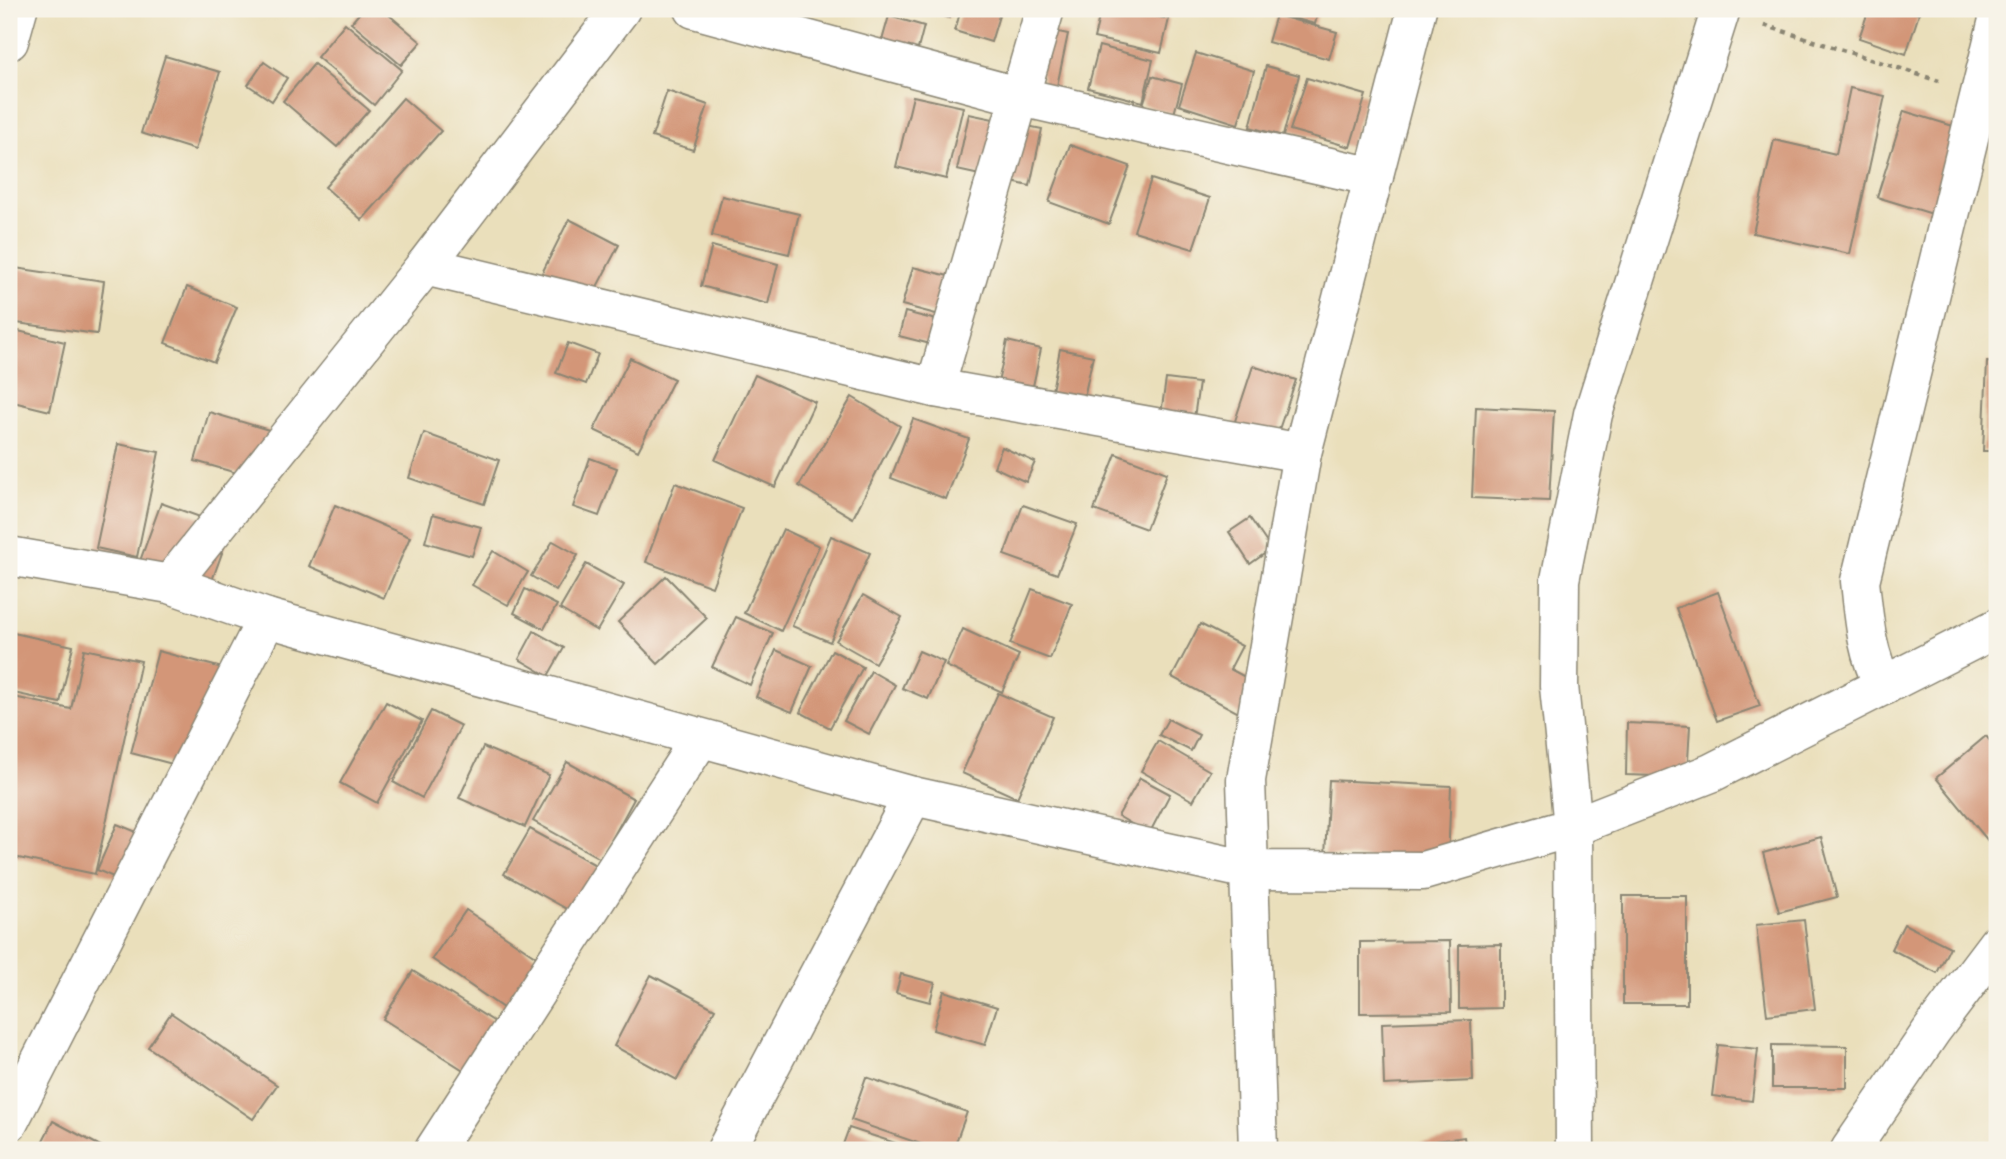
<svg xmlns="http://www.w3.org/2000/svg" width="2006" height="1159" font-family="'IM FELL English',serif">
<rect width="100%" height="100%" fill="#f7f3e8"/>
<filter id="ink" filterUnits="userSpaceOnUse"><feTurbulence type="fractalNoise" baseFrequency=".0143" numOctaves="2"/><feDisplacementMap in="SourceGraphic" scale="14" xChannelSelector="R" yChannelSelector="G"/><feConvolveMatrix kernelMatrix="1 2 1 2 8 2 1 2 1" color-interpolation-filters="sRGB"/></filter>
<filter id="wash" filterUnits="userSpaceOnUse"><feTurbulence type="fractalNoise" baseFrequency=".00686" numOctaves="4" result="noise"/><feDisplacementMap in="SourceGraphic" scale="28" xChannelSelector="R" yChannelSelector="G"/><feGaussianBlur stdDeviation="1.57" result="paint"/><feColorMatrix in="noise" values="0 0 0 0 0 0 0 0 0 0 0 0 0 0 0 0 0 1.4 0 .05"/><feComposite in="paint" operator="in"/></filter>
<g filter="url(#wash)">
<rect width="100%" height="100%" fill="#eadfbb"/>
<g id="blocks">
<g fill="#d39678">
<path d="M363,9h19l39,33 -20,23 -50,-42z"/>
<path d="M925,9h28l-4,9z"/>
<path d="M961,9h40l-10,33 -36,-11z"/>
<path d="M1101,9h22l46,10 -8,34 -67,-15z"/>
<path d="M1272,9h47l-4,15 -44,-12z"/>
<path d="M1869,9h35l15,5 -13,40 -47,-16z"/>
<path d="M1276,15l61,17 -8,27 -61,-17z"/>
<path d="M889,16l35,10 -11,42 -36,-10z"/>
<path d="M345,23l57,47 -28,35 -57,-48z"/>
<path d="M1026,25l42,9 -16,76z"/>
<path d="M1099,46l54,14 -10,42 -55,-14z"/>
<path d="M1196,53l58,18 -16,53 -59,-19z"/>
<path d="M165,56l55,16 -25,78 -54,-17z"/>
<path d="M264,62l23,16 -15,23 -24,-16z"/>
<path d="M314,64l55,46 -32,37 -54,-46z"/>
<path d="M1266,66l33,9 -16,61 -33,-9z"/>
<path d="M1152,76l30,8 -8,30 -31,-9z"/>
<path d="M1307,78l59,17 -16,52 -60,-17z"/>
<path d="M1850,88l35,8 -35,158 -97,-21 21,-93 62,14z"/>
<path d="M667,91l41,14 -15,45 -41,-13z"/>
<path d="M913,96l50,11 -17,72 -50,-12z"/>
<path d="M403,98l38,33 -79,89 -37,-33z"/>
<path d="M1904,111l62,19 -27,86 -62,-19z"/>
<path d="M969,114l73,15 -12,57 -73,-16z"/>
<path d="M1070,145l60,21 -21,58 -60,-22z"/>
<path d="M1151,179l59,19 -17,51 -59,-18z"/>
<path d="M722,196l77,18 -10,40 -77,-18z"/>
<path d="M569,219l50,26 -31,59 -49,-25z"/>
<path d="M712,246l66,18 -10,40 -67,-18z"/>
<path d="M913,267l59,15 -10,39 -60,-16z"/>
<path d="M15,268l89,13 -7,53 -88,-12z"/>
<path d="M187,287l50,20 -23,55 -49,-19z"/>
<path d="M905,312l55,14 -6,24 -55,-14z"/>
<path d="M18,331l47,11 -15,69 -41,-10v-31z"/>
<path d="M1007,341l34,8 -11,51 -34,-8z"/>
<path d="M568,343l30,11 -12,30 -30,-11z"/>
<path d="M1060,349l33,7 -11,51 -32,-6z"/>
<path d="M630,358l44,21 -36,72 -44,-21z"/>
<path d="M1987,362l10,1v88h-14z"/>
<path d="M1253,366l43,14 -20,58 -42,-14z"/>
<path d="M755,375l60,27 -40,85 -60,-27z"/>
<path d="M1166,379l33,4 -6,42 -33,-4z"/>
<path d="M852,397l48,29 -47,92 -54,-32z"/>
<path d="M1476,407l78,4 -5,90 -77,-3z"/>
<path d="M209,412l60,18 -15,48 -59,-17z"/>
<path d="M913,419l56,20 -23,60 -55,-21z"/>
<path d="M424,433l75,27 -15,44 -75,-26z"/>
<path d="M118,444l41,8 -22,105 -41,-9z"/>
<path d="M1002,447l33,15 -9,20 -32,-15z"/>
<path d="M1116,454l51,19 -21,56 -52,-19z"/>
<path d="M590,458l27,10 -18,48 -26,-9z"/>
<path d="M675,483l67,25 -30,79 -66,-25z"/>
<path d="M161,503l70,25 -21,58 -70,-25z"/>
<path d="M335,505l75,32 -26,61 -75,-32z"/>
<path d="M1023,505l54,19 -20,50 -53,-19z"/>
<path d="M433,514l48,13 -9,29 -47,-14z"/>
<path d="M1250,518l21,31 -21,15 -21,-32z"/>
<path d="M783,529l36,17 -38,85 -37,-18z"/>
<path d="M831,536l39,17 -40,89 -38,-16z"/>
<path d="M553,541l25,14 -22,36 -25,-15z"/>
<path d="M493,551l35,21 -20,33 -36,-20z"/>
<path d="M586,564l38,21 -27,46 -37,-22z"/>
<path d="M666,576l41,42 -49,46 -40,-42z"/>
<path d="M525,589l32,16 -13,24 -30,-16z"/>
<path d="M1032,589l40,15 -22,55 -40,-15z"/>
<path d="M1718,592l42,114 -43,15 -41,-113z"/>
<path d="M863,595l39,22 -27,46 -39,-22z"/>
<path d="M736,617l37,16 -23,52 -38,-18z"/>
<path d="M1200,624l42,22 -12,23 32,17 -16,31 -74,-40z"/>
<path d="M963,629l56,26 -17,37 -56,-26z"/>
<path d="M534,631l30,17 -16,28 -29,-17z"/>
<path d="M9,632l64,14 -13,57 -51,-11z"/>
<path d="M84,649l57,12 -46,213 -86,-18v-160l62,13z"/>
<path d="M776,650l36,16 -20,46 -36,-15z"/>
<path d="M832,650l31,17 -33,61 -30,-16z"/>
<path d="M158,651l64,17 -27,102 -64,-17z"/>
<path d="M919,651l25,11 -16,37 -26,-11z"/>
<path d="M871,671l24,14 -26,49 -25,-13z"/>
<path d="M998,693l55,24 -36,81 -55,-25z"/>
<path d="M386,702l36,19 -45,82 -37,-20z"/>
<path d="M431,711l30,15 -39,72 -29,-16z"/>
<path d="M1168,719l31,16 -8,16 -32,-16z"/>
<path d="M1627,723l63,3 -3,51 -61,-2z"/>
<path d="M1986,736l11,13v86l-8,7 -53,-64z"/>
<path d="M1158,741l52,30 -17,30 -52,-30z"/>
<path d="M483,747l66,28 -24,52 -66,-29z"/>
<path d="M567,762l67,37 -33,60 -68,-38z"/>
<path d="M1140,778l30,16 -21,40 -31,-18z"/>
<path d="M1329,780l122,6 -3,76 -123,-6z"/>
<path d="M117,824l44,18 -20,47 -44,-19z"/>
<path d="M530,829l71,39 -25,46 -72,-40z"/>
<path d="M1821,837l16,60 -58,15 -16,-59z"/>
<rect x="1623" y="896" width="64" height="108"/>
<path d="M466,910l75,50 -35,50 -74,-51z"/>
<path d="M1804,920l11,89 -48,6 -11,-90z"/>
<path d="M1904,924l46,23 -13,26 -46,-24z"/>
<path d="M1450,941l1,71 -91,1v-71z"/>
<path d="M1501,944v64l-42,1v-64z"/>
<path d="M413,971l90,56 -30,49 -90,-57z"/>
<path d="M901,974l34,9 -5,19 -34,-9z"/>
<path d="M651,975l64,34 -38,71 -63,-34z"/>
<path d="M944,991l53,16 -12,38 -52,-15z"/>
<path d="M171,1013l106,72 -24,34 -105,-72z"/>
<path d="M1471,1020l2,61 -89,4 -2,-62z"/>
<path d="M1718,1045l40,4 -6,52 -40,-5z"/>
<path d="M1772,1045l75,1v42h-75z"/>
<path d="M866,1077l101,35 -14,38h-15l-87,-30z"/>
<path d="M53,1121l55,29h-70z"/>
<path d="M849,1128l68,22h-76z"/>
<path d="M1464,1137l2,13h-91v-1z"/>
<path d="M1062,1143l36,6v1h-38z"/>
</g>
</g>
</g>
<g filter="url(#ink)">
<use href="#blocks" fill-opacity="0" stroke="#8a8573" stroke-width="2"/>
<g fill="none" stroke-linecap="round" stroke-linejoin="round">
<g stroke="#8a8573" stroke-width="41">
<g id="minor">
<path d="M694,9l327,88 353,80"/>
<path d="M1417,9l-115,444 -56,327 3,90 174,1 150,-44 138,-54 286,-145"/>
<path d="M9,41l9,-32"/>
<path d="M425,266l510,122 367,65"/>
<path d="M935,388l110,-379"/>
<path d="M9,556l161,28 97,34 646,178 336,74 9,280"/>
<path d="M170,584l255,-318 196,-257"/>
<path d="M1884,686c-18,-33 -20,-68 -24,-105l137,-557"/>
<path d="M9,1122l258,-504"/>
<path d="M434,1150l266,-411"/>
<path d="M726,1150l187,-354"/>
<path d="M1575,1150l-2,-323 -14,-141 1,-106 33,-166 128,-405"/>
<path d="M1850,1150l82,-120 65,-86"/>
</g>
</g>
<path stroke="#8a8573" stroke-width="4.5" stroke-dasharray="5 5" stroke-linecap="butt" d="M1764,25l175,56"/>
<use href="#minor" stroke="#fff" stroke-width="38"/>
</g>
</g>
<rect width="2006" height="1159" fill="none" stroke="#f7f3e8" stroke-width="35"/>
</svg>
